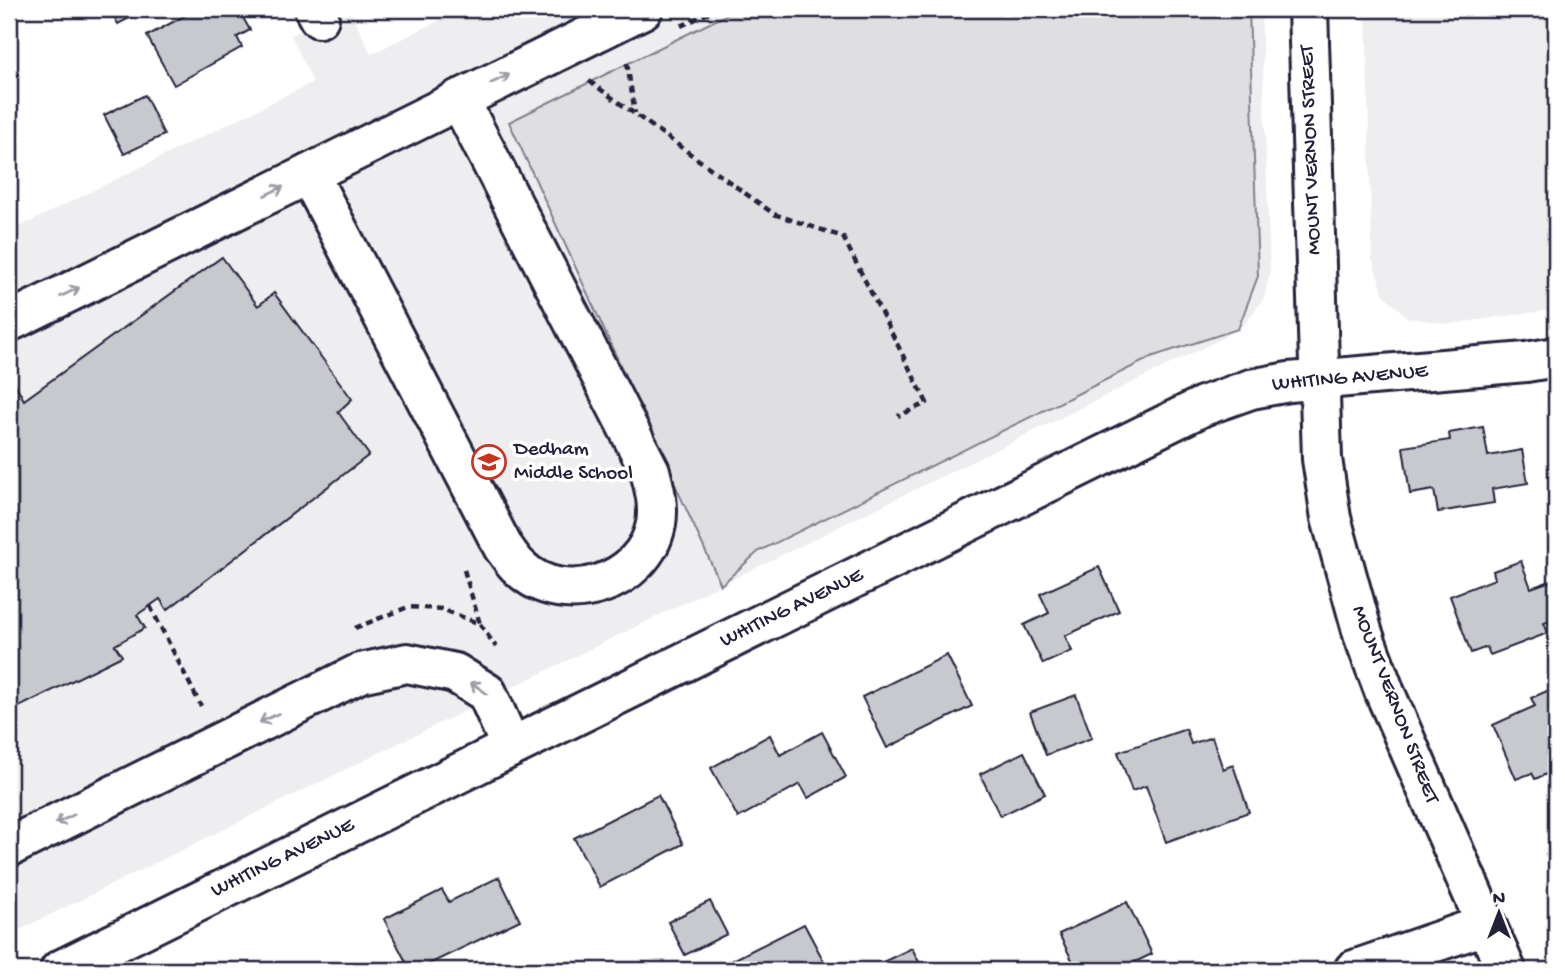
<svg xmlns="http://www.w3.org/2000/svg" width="1565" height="979" font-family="'Gochi Hand',sans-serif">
<rect width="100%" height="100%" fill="#fff"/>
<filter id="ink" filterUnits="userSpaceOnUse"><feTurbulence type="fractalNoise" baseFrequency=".0143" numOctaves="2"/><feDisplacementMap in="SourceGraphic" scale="14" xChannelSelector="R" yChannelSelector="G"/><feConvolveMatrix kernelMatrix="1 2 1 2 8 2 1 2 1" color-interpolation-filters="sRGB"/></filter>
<g filter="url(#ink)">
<g fill="#eeeef1">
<path d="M343,9h6l22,45 92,-45h798l9,264 -6,25 -18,25 -27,17 -1210,595v-703l304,-150 -22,-47z"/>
<path d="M1366,9h190v300l-106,15 -42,-6 -24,-23 -12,-36z"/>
</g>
<path fill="#dfdfe2" stroke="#80808e" stroke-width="2" d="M738,9h511l9,267 -20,53 -84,27 -395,195 -38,34 -212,-463z"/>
<g fill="#c8c8cf" stroke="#22223b" stroke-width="2">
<path d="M110,9h37l-29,15z"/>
<path d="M197,9h41l12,21 -13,7 5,10 -68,38 -27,-49z"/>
<path d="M145,95l19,40 -40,19 -20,-39z"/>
<path d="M222,257l36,49 16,-13 78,106 -14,13 31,43 -202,155 -7,-11 -23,16 8,13 -30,17 7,11 -113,56v-339l15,27z"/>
<path d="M1553,420h3v35z"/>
<path d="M1483,427l5,29 34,-6 6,33 -36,6 2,14 -56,9 -4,-22 -24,4 -7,-47 47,-7 -1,-7z"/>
<path d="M1521,561l10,27 25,-9v40l-12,4 4,10 -58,22 -3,-8 -16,6 -21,-57 45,-17 -2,-8z"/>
<path d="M1099,567l20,44 -54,25 7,15 -29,13 -19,-39 25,-12 -9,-19z"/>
<path d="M947,655l25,51 -85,42 -25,-51z"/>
<path d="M1556,687v83l-21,9 -3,-6 -16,6 -23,-54 42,-19 -4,-8z"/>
<path d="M1076,695l16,43 -46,17 -16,-43z"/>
<path d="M1186,729l5,15 21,-7 11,32 10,-4 16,47 -83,30 -20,-56 -14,5 -14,-39z"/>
<path d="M822,732l24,45 -38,21 -8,-14 -62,34 -27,-50 59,-33 10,20z"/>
<path d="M1024,752l21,42 -45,22 -20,-42z"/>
<path d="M658,795l25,49 -83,43 -26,-49z"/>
<path d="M1556,850v27l-10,-23z"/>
<path d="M499,877l21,43 -103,50h-7l-26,-51 58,-29 7,12z"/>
<path d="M710,901l17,33 -42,21 -17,-33z"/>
<path d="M1127,902l25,52 -34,16h-41l-18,-36z"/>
<path d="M804,924l24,45 -92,1 -5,-9z"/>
<path d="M912,948l11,22h-36l-4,-8z"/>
</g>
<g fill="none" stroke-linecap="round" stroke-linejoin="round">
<g stroke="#22223b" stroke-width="44">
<g id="minor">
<path d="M314,9l5,9"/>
<path d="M1308,9l14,450 9,59 32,116 22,59 121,277"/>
<path d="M309,174l194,373c5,6 10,15 17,21 43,42 125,15 136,-44 3,-19 -1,-34 -6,-53l-191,-372"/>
<path d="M9,322l634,-313"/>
<path d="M9,847l351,-174 47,-10 48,10 32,20 24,54"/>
<path d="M60,970l1143,-564 48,-17 38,-7 237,-20 30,-5"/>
<path d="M1354,970l131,-45"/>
</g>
</g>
<g stroke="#22223b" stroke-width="4.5" stroke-dasharray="7 5" stroke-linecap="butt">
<path d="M681,26l36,-17"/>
<path d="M627,63l8,50"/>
<path d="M589,81l185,133 69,23 84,166 -29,13"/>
<path d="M464,570l16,54"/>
<path d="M150,606l51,100"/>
<path d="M355,628l53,-21 34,2 38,15 16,23"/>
</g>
<use href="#minor" stroke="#fff" stroke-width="38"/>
</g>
<defs><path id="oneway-shaft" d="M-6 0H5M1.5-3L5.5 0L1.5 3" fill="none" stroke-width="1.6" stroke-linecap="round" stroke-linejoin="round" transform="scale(1.75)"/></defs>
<g stroke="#9c9ca7">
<use href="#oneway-shaft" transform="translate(500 79) rotate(-26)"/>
<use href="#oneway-shaft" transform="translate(274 191) rotate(-26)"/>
<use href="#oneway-shaft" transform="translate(70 292) rotate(-26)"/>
<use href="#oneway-shaft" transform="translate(479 688) rotate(-145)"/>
<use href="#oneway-shaft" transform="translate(269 718) rotate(154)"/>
<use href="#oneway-shaft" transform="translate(65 819) rotate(154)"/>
</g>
</g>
<defs>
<g id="school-ring" transform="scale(1.75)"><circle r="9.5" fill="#fff" stroke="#c8321e" stroke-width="1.5"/><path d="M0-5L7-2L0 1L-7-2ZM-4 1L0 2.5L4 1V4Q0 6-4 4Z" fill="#c8321e"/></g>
</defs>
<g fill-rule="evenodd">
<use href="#school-ring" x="489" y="462"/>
</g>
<g text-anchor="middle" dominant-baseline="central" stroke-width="7" stroke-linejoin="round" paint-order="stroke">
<g font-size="21" fill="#22223b" stroke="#fff">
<text transform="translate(1312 150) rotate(-92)">MOUNT VERNON STREET</text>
<text transform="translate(1350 379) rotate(-5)">WHITING AVENUE</text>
<text transform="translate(792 609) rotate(-26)">WHITING AVENUE</text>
<text transform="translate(1394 705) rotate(69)">MOUNT VERNON STREET</text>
<text transform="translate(283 859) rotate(-26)">WHITING AVENUE</text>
</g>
<g font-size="21" fill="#22223b" stroke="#fff" text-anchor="start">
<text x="514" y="450">Dedham<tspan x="514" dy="24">Middle School</tspan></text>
</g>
</g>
<rect width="1565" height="979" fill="none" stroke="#fff" stroke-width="35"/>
<rect x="18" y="18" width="1530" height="944" fill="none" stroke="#22223b" stroke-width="2.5" filter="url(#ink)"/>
<g transform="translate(1499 913)" stroke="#ffffff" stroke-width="5" paint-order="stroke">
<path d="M0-5L12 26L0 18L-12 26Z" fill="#22223b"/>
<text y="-10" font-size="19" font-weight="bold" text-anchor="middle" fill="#22223b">N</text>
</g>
</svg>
